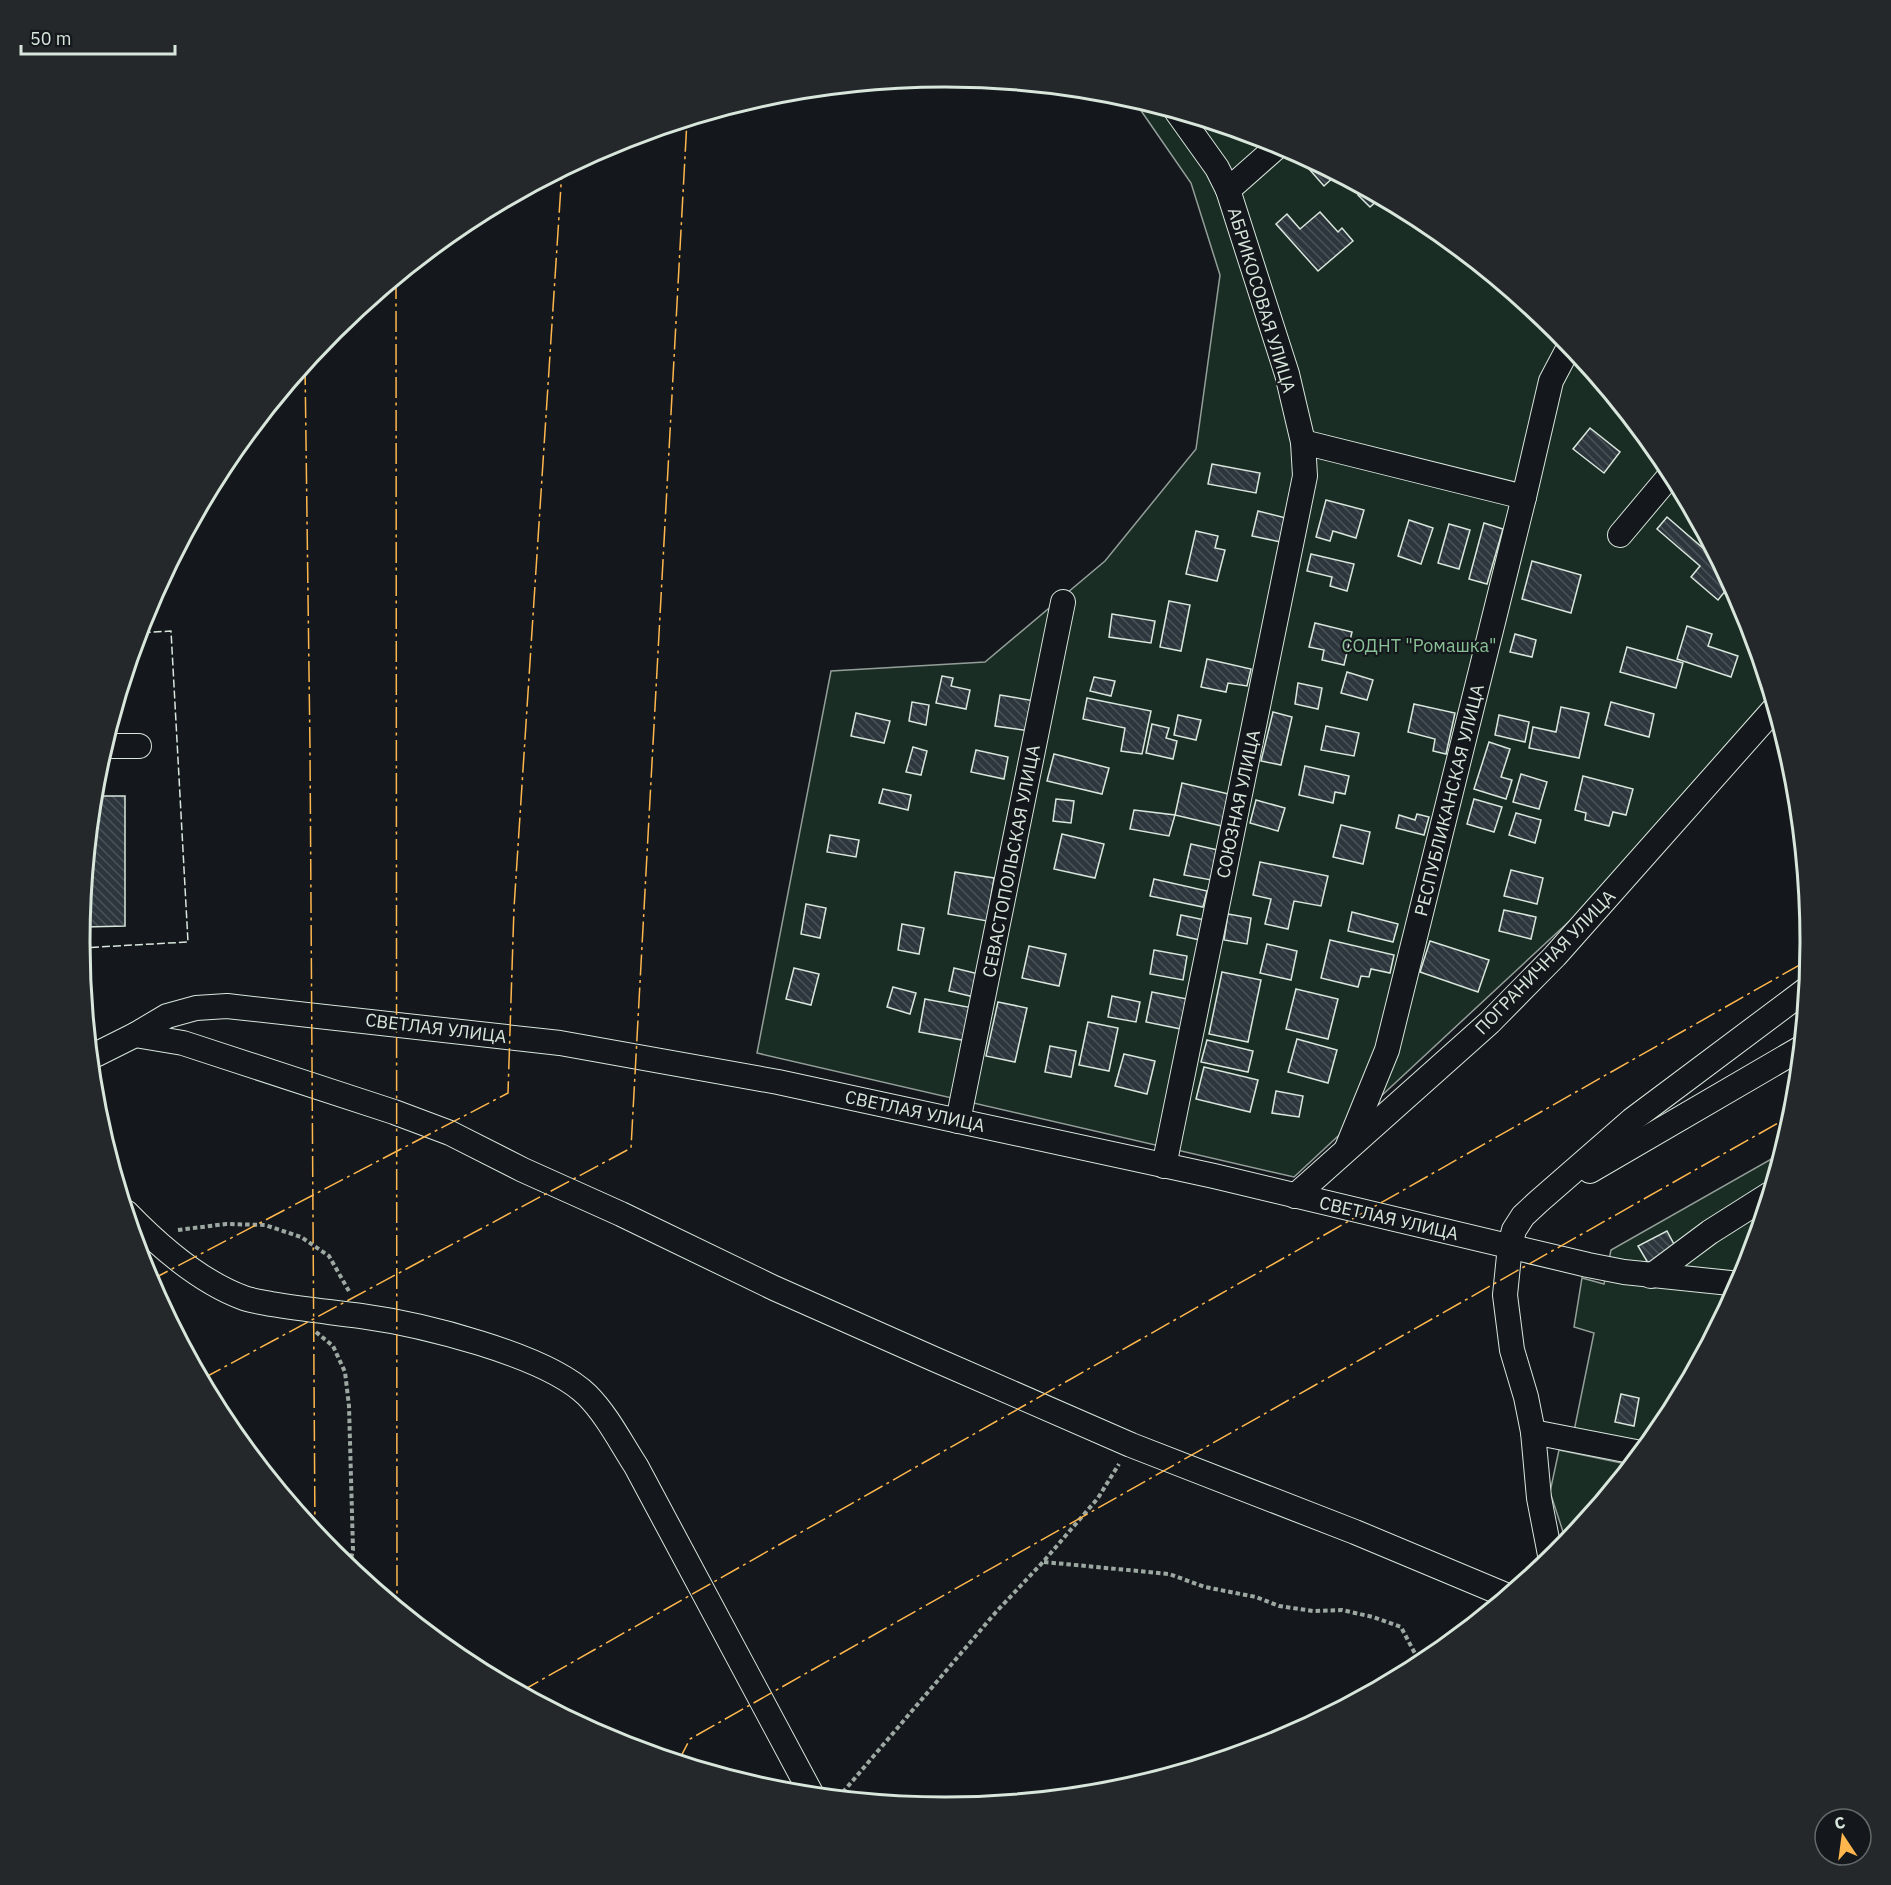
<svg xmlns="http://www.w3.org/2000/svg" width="1891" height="1885" font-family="'IBM Plex Sans',sans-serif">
<defs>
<pattern id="building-back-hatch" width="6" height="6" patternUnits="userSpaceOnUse" patternTransform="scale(1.5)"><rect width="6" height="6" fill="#2c363c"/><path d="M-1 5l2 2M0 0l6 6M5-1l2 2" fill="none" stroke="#4a5358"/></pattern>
</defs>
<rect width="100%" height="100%" fill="#14181c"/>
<g fill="#1a2d24" stroke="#939e99" stroke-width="1.5">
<path d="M1133,99l144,44 150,80 131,107 108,132 80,149 25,83 -195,221 -282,262 -537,-124 74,-382 154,-9 120,-101 91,-112 24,-174 -29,-92z"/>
<path d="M1782,1153l-37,121 -80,150 -17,21 -74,-14 20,-98 -20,-6 8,-49 22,6 7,-34z"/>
<path d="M1559,1450l72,15 -64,79 -17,-52z"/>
</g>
<g fill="url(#building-back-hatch)" stroke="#d8e6dc" stroke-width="1.5">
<path d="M1307,159l30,15 -13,12 -21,-24z"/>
<path d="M1365,189l15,9 -10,9 -12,-12z"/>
<path d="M1320,212l18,20 4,-4 11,13 -35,30 -42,-47 11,-10 13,15z"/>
<path d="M1590,428l30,24 -16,21 -31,-24z"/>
<path d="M1212,464l48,9 -4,20 -48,-9z"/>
<path d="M1326,500l38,10 -8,28 -23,-7 -3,10 -14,-4z"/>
<path d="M1258,511l28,7 -5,24 -29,-6z"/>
<path d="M1667,517l52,45 12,22 -13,16 -27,-23 9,-11 -43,-37z"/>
<path d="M1409,520l24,8 -12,36 -23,-8z"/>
<path d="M1484,523l19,6 -16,55 -18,-5z"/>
<path d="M1449,524l21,6 -11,39 -21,-6z"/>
<path d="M1196,531l22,5 -3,12 10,2 -8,31 -31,-7z"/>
<path d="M1311,554l43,10 -7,27 -17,-5 2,-9 -25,-6z"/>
<path d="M1532,561l49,14 -10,38 -49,-14z"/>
<path d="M1169,601l21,4 -9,46 -21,-4z"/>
<path d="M1112,614l43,7 -4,22 -42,-6z"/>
<path d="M1315,623l37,9 -8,33 -22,-5 2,-10 -15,-3z"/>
<path d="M1687,626l25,8 -4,12 30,10 -7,21 -54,-18z"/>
<path d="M1515,634l21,6 -4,17 -22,-5z"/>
<path d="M1627,647l56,16 -7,25 -56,-16z"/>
<path d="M1207,659l44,10 -4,17 -19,-3 -2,9 -25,-5z"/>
<path d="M1347,672l26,8 -6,20 -26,-7z"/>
<path d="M942,676l11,2 -2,8 19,4 -4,19 -30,-6z"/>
<path d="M1094,677l21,4 -4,15 -21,-5z"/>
<path d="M1298,683l24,5 -4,21 -23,-5z"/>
<path d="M1000,695l35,6 -5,30 -35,-5z"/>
<path d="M1087,698l64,13 -9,43 -21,-3 4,-23 -42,-9z"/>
<path d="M912,702l17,3 -3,20 -17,-4z"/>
<path d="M1611,702l43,12 -5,23 -44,-12z"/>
<path d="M1414,704l41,9 -9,41 -13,-3 2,-12 -27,-7z"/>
<path d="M1561,707l28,6 -10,45 -50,-10 4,-21 23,5z"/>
<path d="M1273,712l19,5 -11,48 -20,-4z"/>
<path d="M856,713l34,8 -6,22 -33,-7z"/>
<path d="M1178,715l23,5 -5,20 -22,-5z"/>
<path d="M1499,715l30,7 -4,20 -30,-7z"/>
<path d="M1152,724l17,4 -3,10 11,3 -4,18 -27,-6z"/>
<path d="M1326,726l33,7 -5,23 -33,-6z"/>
<path d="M1489,742l21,7 -9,28 11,3 -6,19 -32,-10z"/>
<path d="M913,747l14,4 -6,24 -15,-3z"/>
<path d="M976,750l32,7 -4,22 -33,-7z"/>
<path d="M1054,754l55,14 -7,26 -55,-13z"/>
<path d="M1305,766l44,10 -4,18 -10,-2 -2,11 -34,-8z"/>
<path d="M1521,774l26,8 -8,27 -26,-7z"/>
<path d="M1583,776l50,13 -7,26 -13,-3 -4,14 -24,-6 1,-7 -11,-3z"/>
<path d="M1182,783l51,12 -7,32 -51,-12z"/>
<path d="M883,789l28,6 -3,15 -29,-7z"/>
<path d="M94,796h31v130l-40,1v-37z"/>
<path d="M1056,799l18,2 -3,22 -18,-2z"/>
<path d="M1474,799l28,8 -8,25 -27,-8z"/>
<path d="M1256,800l29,8 -7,23 -28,-8z"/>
<path d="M1134,810l41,5 -6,21 -39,-7z"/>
<path d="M1516,813l25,7 -6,23 -26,-8z"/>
<path d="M1417,814l12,3 -5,18 -28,-7 3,-13 16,5z"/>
<path d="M1341,825l29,7 -7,32 -30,-7z"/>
<path d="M1062,834l42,10 -9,34 -41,-9z"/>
<path d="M830,835l29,5 -3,17 -29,-5z"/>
<path d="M1191,844l27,6 -7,30 -27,-5z"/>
<path d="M1260,862l68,14 -7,30 -27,-5 -6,28 -23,-5 6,-25 -18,-4z"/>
<path d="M1511,870l32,8 -6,26 -33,-8z"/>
<path d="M955,872l39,6 -7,43 -39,-7z"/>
<path d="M1154,879l53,12 -4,16 -53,-11z"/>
<path d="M806,904l20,4 -6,30 -19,-4z"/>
<path d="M1504,910l32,7 -5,22 -32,-8z"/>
<path d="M1352,912l46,12 -5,18 -45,-11z"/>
<path d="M1228,914l23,4 -4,26 -23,-4z"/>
<path d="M1181,915l24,5 -5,20 -23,-5z"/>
<path d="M902,924l22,4 -5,26 -21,-4z"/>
<path d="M1330,940l64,15 -4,18 -19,-4 -2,8 -8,-1 -3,11 -37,-9z"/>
<path d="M1430,941l59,19 -11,32 -58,-20z"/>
<path d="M1267,944l30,7 -6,29 -31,-7z"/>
<path d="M1029,946l37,8 -7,32 -37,-8z"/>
<path d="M1154,950l33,6 -4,24 -33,-6z"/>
<path d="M794,968l25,6 -8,31 -25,-6z"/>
<path d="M954,968l25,6 -5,23 -25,-6z"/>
<path d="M1222,972l39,8 -13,62 -39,-8z"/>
<path d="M893,987l23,6 -6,21 -23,-7z"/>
<path d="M1296,989l42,10 -10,40 -42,-10z"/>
<path d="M1152,992l35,7 -6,30 -35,-7z"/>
<path d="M1112,996l28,6 -4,20 -28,-5z"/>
<path d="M925,999l48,9 -6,33 -48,-9z"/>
<path d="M998,1002l29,6 -12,54 -29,-6z"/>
<path d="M1088,1022l30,6 -9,43 -30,-6z"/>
<path d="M1297,1039l40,11 -9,33 -40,-11z"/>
<path d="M1207,1040l46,11 -5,21 -47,-10z"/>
<path d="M1050,1046l26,5 -5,26 -26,-5z"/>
<path d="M1124,1054l31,7 -8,33 -32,-8z"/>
<path d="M1204,1067l54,13 -8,32 -54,-13z"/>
<path d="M1276,1091l27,5 -4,21 -27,-4z"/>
<path d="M1667,1231l9,17 -28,15 -10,-17z"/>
<path d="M1621,1394l18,4 -5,28 -19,-4z"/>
</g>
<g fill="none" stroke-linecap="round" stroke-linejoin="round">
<g stroke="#d8e6dc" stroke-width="26">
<g id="minor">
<path d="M1177,112l40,56 11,22"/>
<path d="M1303,442l221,55"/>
<path d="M1620,535l52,-62"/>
<path d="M104,746h35"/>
<path d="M135,1035l48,8 211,69 56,21 73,37 98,44 153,74 160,71 197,86 224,87 153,64"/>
<path d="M91,1057l44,-22 32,-19 29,-8 31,-2 333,37 218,39 436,94 374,89 36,7 116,12"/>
<path d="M958,1121l105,-519"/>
<path d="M1347,1148l40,-98 137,-553 27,-116 19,-36"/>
<path d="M1164,1166l141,-690 -2,-34 -16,-68 -59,-184 52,-46"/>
<path d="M1590,1171l211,-123"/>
<path d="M1295,1196l195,-174 65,-66 220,-248"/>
<path d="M127,1213c32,33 73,69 117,85 8,3 18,4 27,6 30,5 60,8 90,12 58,8 184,38 226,79 20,20 34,48 49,71l176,329"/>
<path d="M1651,1276l59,-44 60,-38"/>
<path d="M1533,1432l108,21"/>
<path d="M1551,1560l-12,-62 -6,-66 -7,-35 -14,-47 -7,-55 5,-49 4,-16 9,-14 15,-14 94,-82 175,-131"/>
</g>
</g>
<g stroke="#9da8a2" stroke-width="4" stroke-dasharray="4.5 3" stroke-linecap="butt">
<path d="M178,1230l48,-6 39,1 36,12 28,19 21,37"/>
<path d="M316,1332l17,14 12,26 4,34 4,144 -4,18"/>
<path d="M1044,1562l125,12 36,13 51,10 23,9 34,5 29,-1 31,7 28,10 20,38"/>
<path d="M838,1798l158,-186 47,-50 55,-64 21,-34"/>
</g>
<use href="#minor" stroke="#14181c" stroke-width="24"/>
<path stroke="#d8e6dc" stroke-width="1.5" stroke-dasharray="8 3" stroke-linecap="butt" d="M80,948l108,-6 -17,-311 -32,2"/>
<g stroke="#ffb74d" stroke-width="1.5" stroke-dasharray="21 4.5 3 4.5" stroke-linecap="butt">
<path d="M396,278l1,1330"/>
<path d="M305,364l5,384 5,784"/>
<path d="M149,1281l359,-188 6,-185 48,-738"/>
<path d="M202,1379l429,-231 56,-1028"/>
<path d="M520,1692l1290,-733"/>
<path d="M678,1762l12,-23 1104,-625"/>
</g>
</g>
<g text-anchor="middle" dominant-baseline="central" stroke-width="4.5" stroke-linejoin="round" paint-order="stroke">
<g font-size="18" fill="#d8e6dc" stroke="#14181c">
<text transform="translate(1262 300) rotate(73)">АБРИКОСОВАЯ УЛИЦА</text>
<text transform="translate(1449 800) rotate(-76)">РЕСПУБЛИКАНСКАЯ УЛИЦА</text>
<text transform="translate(1238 804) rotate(-78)">СОЮЗНАЯ УЛИЦА</text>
<text transform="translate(1011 861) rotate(-79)">СЕВАСТОПОЛЬСКАЯ УЛИЦА</text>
<text transform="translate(1545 962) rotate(-46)">ПОГРАНИЧНАЯ УЛИЦА</text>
<text transform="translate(436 1028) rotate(7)">СВЕТЛАЯ УЛИЦА</text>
<text transform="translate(915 1111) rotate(12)">СВЕТЛАЯ УЛИЦА</text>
<text transform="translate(1389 1218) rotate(13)">СВЕТЛАЯ УЛИЦА</text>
</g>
<g font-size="18" fill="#8ac095" stroke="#14181c">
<text x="1419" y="645">СОДНТ "Ромашка"</text>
</g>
</g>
<path d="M0 0H1891V1885H0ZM90 942a855 855 0 1 1 1710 0a855 855 0 1 1-1710 0Z" fill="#24282b" fill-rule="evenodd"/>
<path fill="none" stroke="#d8e6dc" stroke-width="3" d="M90 942a855 855 0 1 1 1710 0a855 855 0 1 1-1710 0Z"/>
<g transform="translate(1843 1837) rotate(347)"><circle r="28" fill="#14181c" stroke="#626a69" stroke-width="1.5"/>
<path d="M0-4.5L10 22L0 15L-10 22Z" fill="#ffb74d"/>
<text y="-9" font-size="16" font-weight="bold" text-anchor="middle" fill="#d8e6dc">С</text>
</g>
<path d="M21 45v9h154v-9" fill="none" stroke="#d8e6dc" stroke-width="3"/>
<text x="30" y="45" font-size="18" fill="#d8e6dc" stroke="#14181c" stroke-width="4.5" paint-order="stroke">50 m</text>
</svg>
